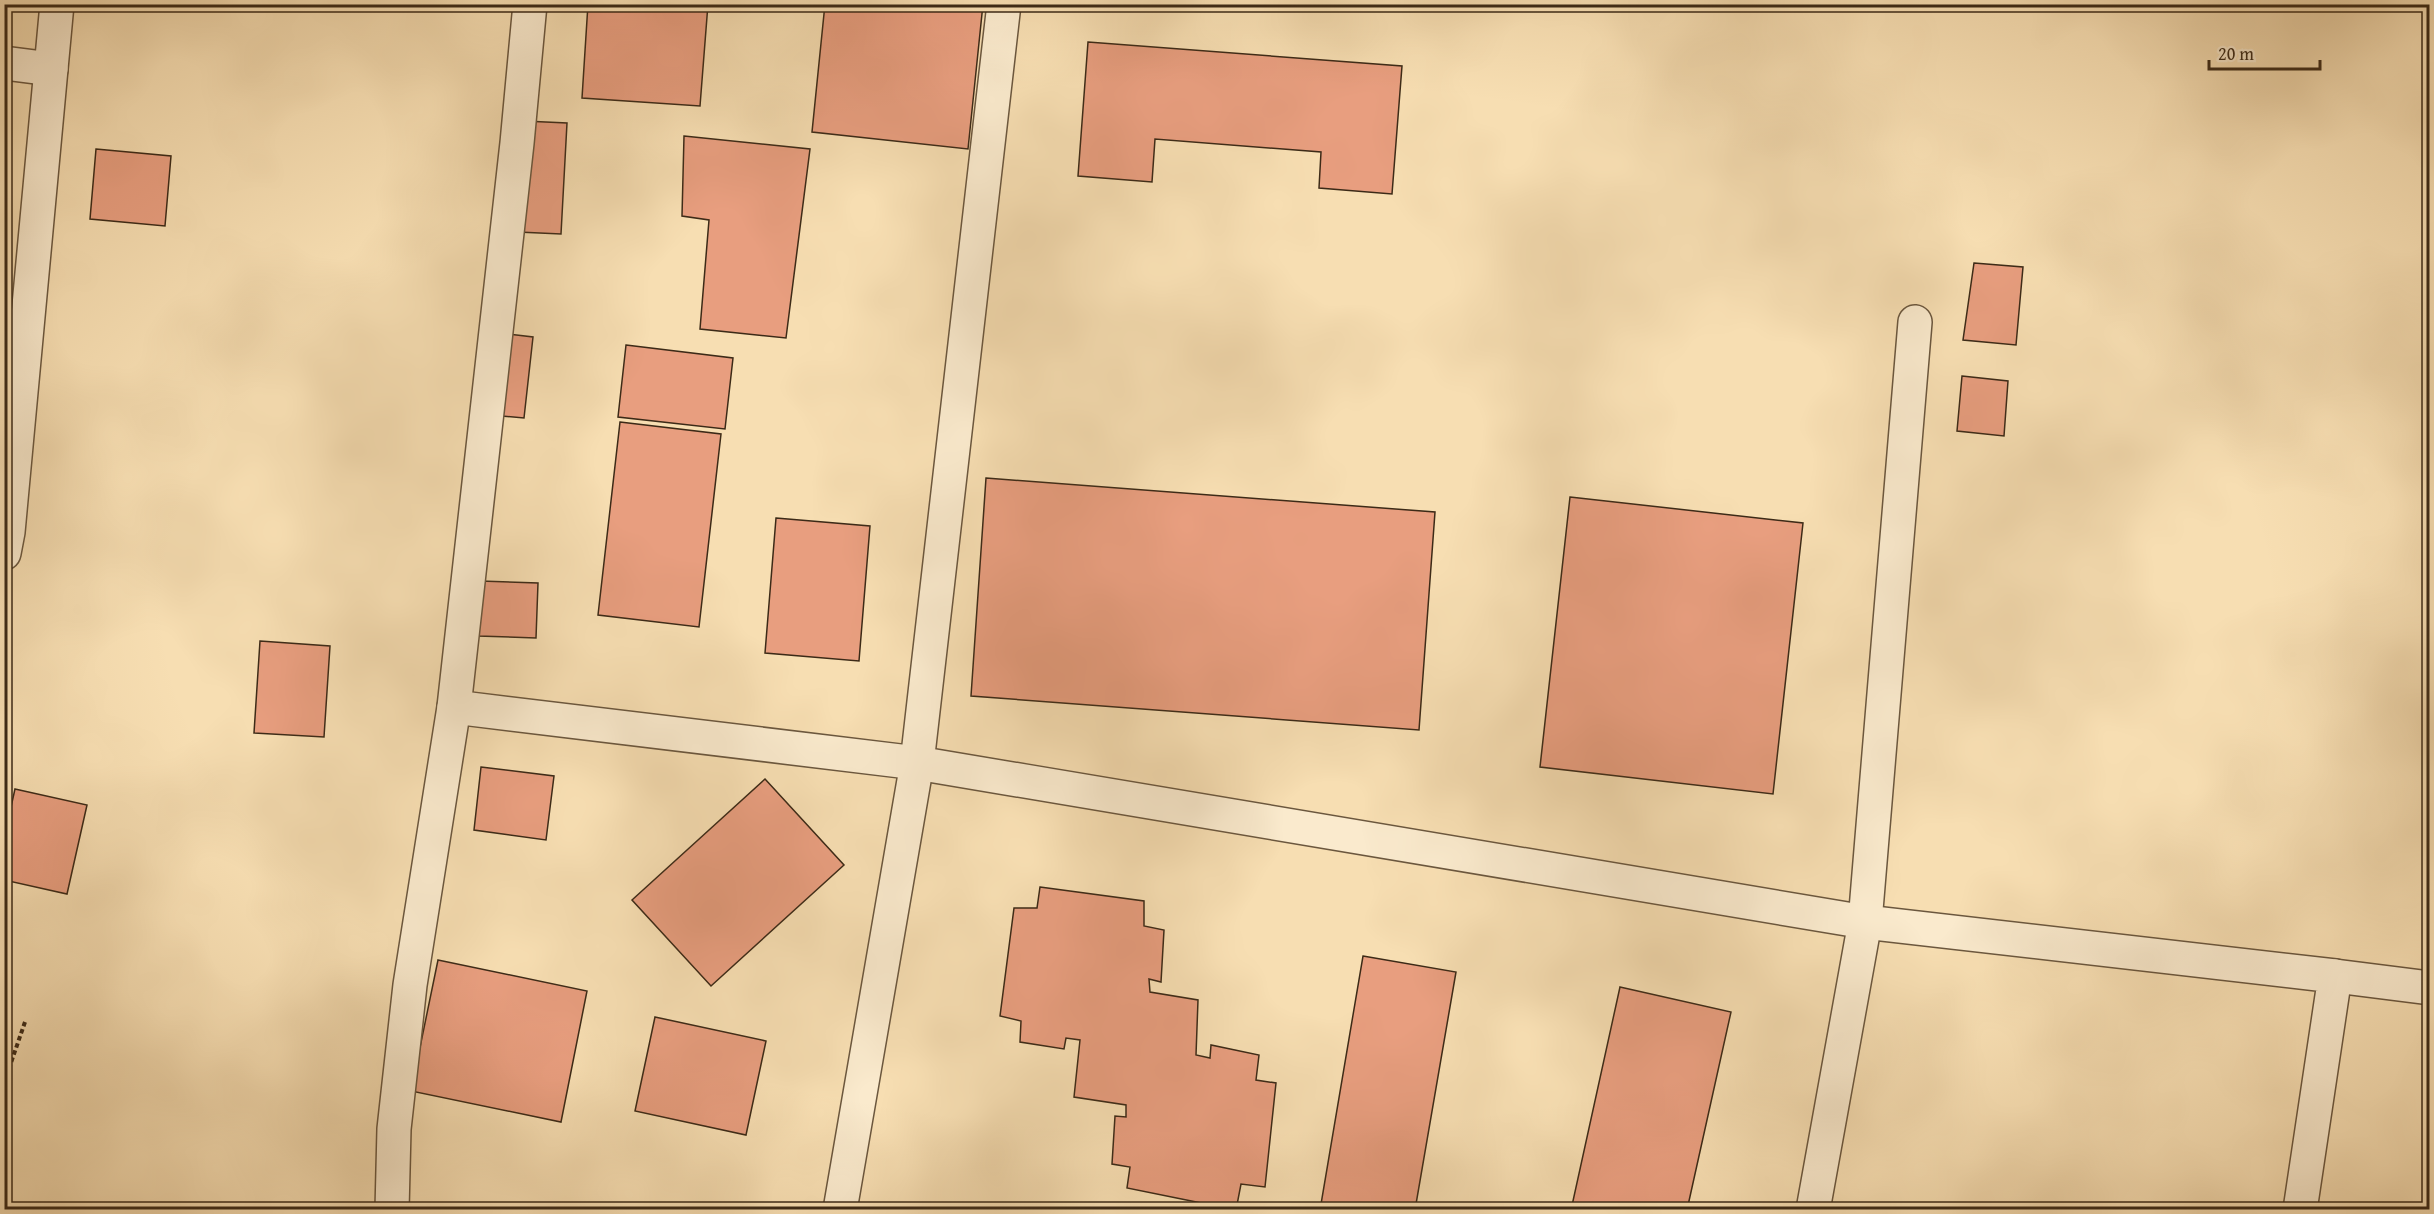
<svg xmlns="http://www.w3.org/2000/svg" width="2434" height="1214" font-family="'Gentium Book Plus',serif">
<rect width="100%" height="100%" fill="#f7deb2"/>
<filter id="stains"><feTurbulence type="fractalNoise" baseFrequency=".00333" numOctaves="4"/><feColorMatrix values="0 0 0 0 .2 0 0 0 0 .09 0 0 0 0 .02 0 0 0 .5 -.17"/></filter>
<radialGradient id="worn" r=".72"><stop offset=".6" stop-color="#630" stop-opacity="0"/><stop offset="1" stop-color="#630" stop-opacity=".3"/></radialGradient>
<g fill="#e89e7f" stroke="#3c2a17" stroke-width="1.5">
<path d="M588,4h120l-8,102 -118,-8z"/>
<path d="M825,4h158l-15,145 -156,-17z"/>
<path d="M1776,4h55l1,5z"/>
<path d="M1088,42l314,24 -10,128 -73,-6 2,-36 -166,-13 -3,43 -74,-6z"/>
<path d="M524,121l43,2 -6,111 -43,-2z"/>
<path d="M684,136l126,13 -24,189 -86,-9 9,-109 -27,-4z"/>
<path d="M96,149l75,7 -6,70 -75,-7z"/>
<path d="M1974,263l49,4 -7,78 -53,-5z"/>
<path d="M499,333l34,4 -9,81 -34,-3z"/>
<path d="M626,345l107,13 -8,71 -107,-12z"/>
<path d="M1962,376l46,5 -4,55 -47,-5z"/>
<path d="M620,422l101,12 -22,193 -101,-12z"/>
<path d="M986,478l449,34 -16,218 -448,-34z"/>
<path d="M1570,497l233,26 -30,271 -233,-27z"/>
<path d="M776,518l94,8 -11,135 -94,-8z"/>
<path d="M480,581l58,2 -2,55 -58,-2z"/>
<path d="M260,641l70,5 -6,91 -70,-4z"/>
<path d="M481,767l73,9 -8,64 -72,-10z"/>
<path d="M765,779l79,86 -133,121 -79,-86z"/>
<path d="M15,789l72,16 -20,89 -63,-14v-42z"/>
<path d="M1040,887l104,14v25l20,4 -3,52 -12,-3 1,13 48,8 -2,55 14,3 1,-13 48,10 -3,25 20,3 -11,104 -24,-3 -5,26 -109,-22 3,-21 -18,-3 3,-48 11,1v-12l-52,-8 6,-57 -14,-2 -2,11 -44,-7 1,-21 -21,-5 14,-108h23z"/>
<path d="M1363,956l93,16 -41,238h-95z"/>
<path d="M438,960l149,31 -26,131 -150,-31z"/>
<path d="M1620,987l111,25 -44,198h-116z"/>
<path d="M655,1017l111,24 -20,94 -111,-24z"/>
</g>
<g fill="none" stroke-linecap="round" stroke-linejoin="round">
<g stroke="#6b573e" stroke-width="36">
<g id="street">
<path d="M4,63l47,6"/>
<path d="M4,553l4,-21 49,-528"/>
<path d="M454,707l463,56 948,159 470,54 -35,234"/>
<path d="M2335,976l95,12"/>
<path d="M392,1210l2,-81 16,-144 44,-278 63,-564 13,-139"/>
<path d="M840,1210l77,-447 87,-759"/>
<path d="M1813,1210l52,-288 50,-600"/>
</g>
</g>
<path stroke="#3c2a17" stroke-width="4" stroke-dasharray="4.5 3" stroke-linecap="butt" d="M4,1083l21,-61"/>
<use href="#street" stroke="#faeacd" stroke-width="33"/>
</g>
<rect width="2434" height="1214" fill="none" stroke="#f7deb2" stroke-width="24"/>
<rect x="6" y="6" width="2422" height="1202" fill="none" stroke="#3c2a17" stroke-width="3"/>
<rect x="12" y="12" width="2410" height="1190" fill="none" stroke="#3c2a17" stroke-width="1.5"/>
<path d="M2209 60v9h111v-9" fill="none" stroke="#3c2a17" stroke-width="3"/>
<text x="2218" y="60" font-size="18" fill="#3c2a17" stroke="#faeacd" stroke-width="4.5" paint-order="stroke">20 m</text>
<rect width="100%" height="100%" filter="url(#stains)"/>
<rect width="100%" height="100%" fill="url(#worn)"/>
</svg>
